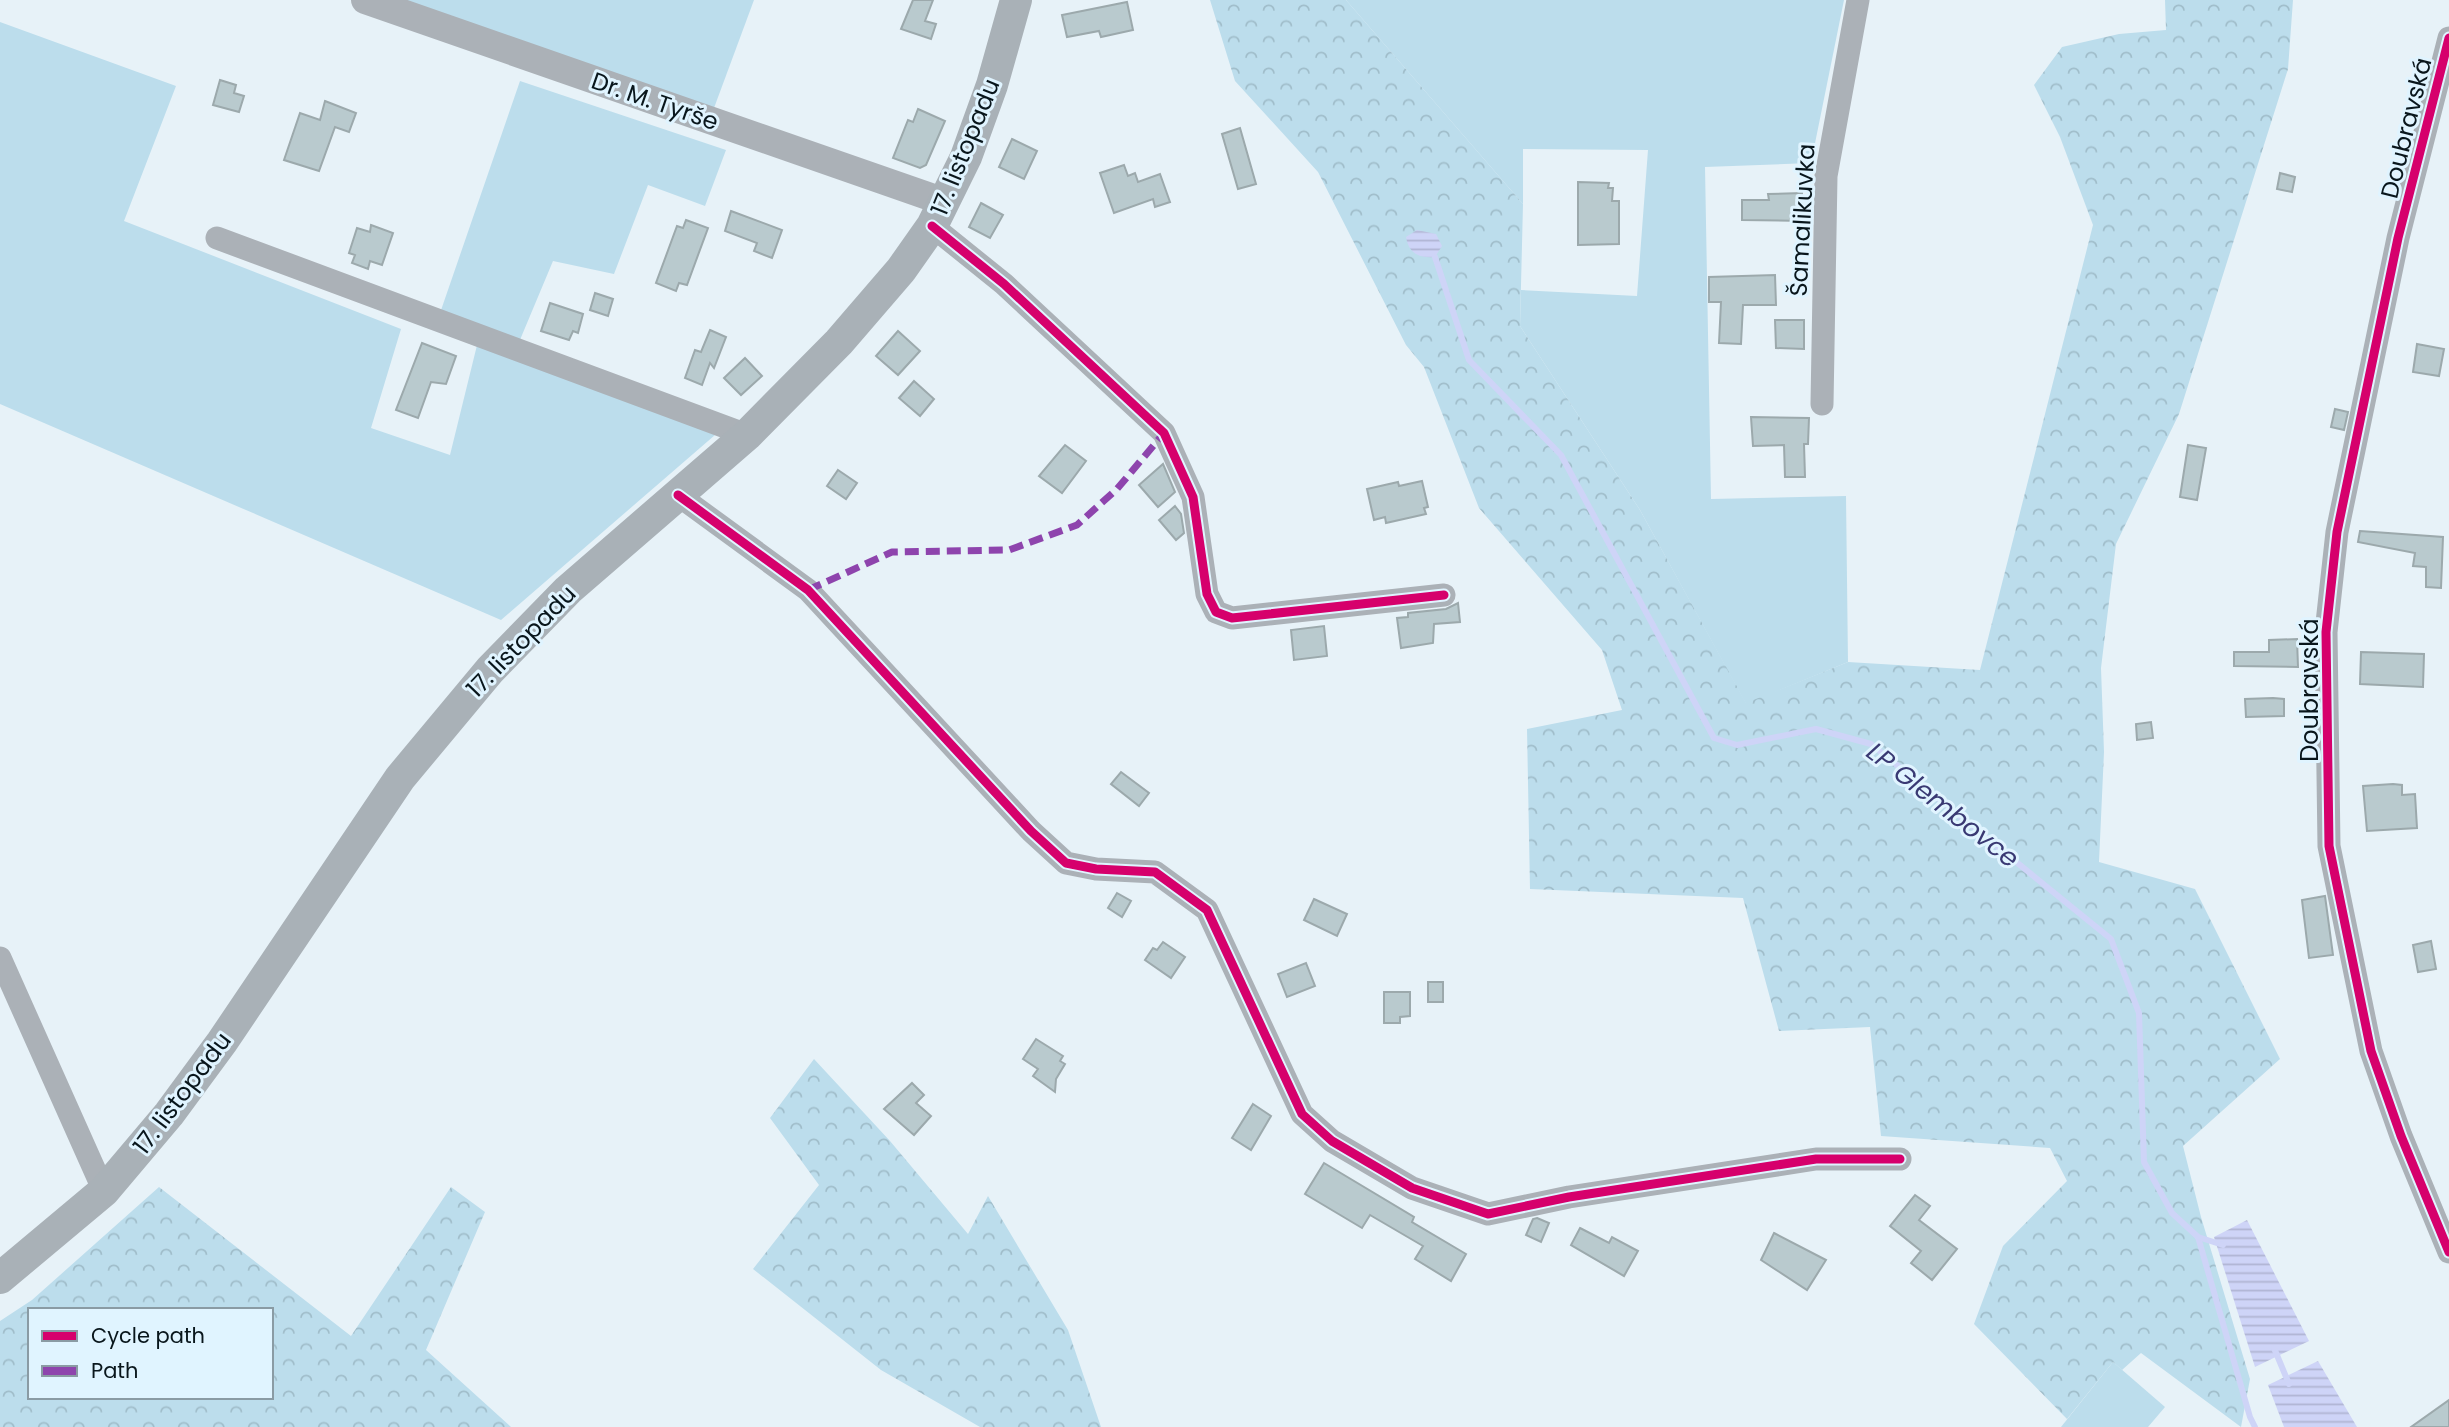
<svg xmlns="http://www.w3.org/2000/svg" width="2449" height="1427" font-family="Poppins,sans-serif">
<defs>
<pattern id="forest-crowns" width="20" height="18" patternUnits="userSpaceOnUse" patternTransform="scale(1.75)"><rect width="20" height="18" fill="#bcddec"/><path d="M2 6a3 3 0 1 1 6 0M12 15a3 3 0 1 1 6 0" fill="none" stroke="#a0bdca"/></pattern>
<pattern id="water-rules" width="6" height="5" patternUnits="userSpaceOnUse" patternTransform="scale(1.75)"><rect width="6" height="5" fill="#ced4f7"/><path d="M0 2.5h6" fill="none" stroke="#b0b5d3"/></pattern>
</defs>
<rect width="100%" height="100%" fill="#e7f2f8"/>
<g fill="#bcddec">
<path d="M400,0h354l-40,108z"/>
<path d="M1346,0h498l-33,163 -106,4 6,332 135,-3 2,166 -102,42 -106,-194 -120,-184 1,-36 116,6 11,-146 -125,-1v55z"/>
<path d="M0,22l176,64 -52,135 277,108 -30,99 79,27 30,-122 -41,-17 81,-235 206,69 -21,56 -57,-21 -34,89 -61,-13 -36,86 198,88 -214,185 -501,-216z"/>
<path d="M2113,1362l52,45 -17,20h-87z"/>
</g>
<g fill="url(#forest-crowns)" fill-rule="evenodd">
<path d="M1210,0h136l177,204 -3,122 120,184 106,193 102,-41 132,8 113,-445 -33,-88 -26,-52 28,-38 57,-13 47,-4 -1,-30h128l-5,69 -109,345 -63,130 -15,124 3,84 -5,110 96,27 85,170 -97,87 18,71 49,162 -9,48 -100,-74 -19,17 -9,-8 -46,57 -93,-95 29,-78 64,-65 -17,-33 -169,-12 -11,-109 -91,4 -36,-133 -213,-9 -3,-160 95,-19 -20,-60 -123,-142 -55,-141 -18,-22 -88,-173 -83,-91z"/>
<path d="M814,1059l76,82 78,93 20,-38 80,134 33,97h-121l-99,-57 -128,-101 66,-84 -49,-67z"/>
<path d="M159,1187l192,149 100,-149 34,25 -59,138 85,77h-511v-106l32,-21zM30,1310h241v87h-241z"/>
</g>
<g fill="url(#water-rules)">
<path d="M1417,230l19,4 6,12 -7,11c-16,1 -26,-3 -29,-20z"/>
<path d="M2247,1220l62,121 -54,26 -41,-130z"/>
<path d="M2318,1361l39,66h-73l-16,-42z"/>
</g>
<g fill="none" stroke-linecap="round" stroke-linejoin="round">
<g stroke="#ced4f7" stroke-width="6">
<path d="M1435,257l34,103 92,95 153,283 23,7 79,-16 55,15 240,195 28,74 5,149 28,51 26,24 52,180 5,10"/>
<path d="M2198,1237l25,8"/>
<path d="M2274,1348l15,36"/>
</g>
</g>
<g fill="#b9cace" stroke="#9ca9ac" stroke-width="2">
<path d="M913,0h20l-8,21 11,3 -5,15 -30,-10z"/>
<path d="M1127,2l6,28 -32,7 -2,-6 -32,6 -5,-22z"/>
<path d="M220,80l16,5 -2,8 10,3 -5,16 -26,-7z"/>
<path d="M325,101l31,12 -7,19 -14,-5 -16,44 -35,-11 16,-47 20,7z"/>
<path d="M918,109l27,12 -19,44 -6,3 -27,-10 15,-38 5,2z"/>
<path d="M1240,128l16,56 -18,5 -16,-55z"/>
<path d="M1012,139l25,12 -13,28 -25,-12z"/>
<path d="M1124,165l4,11 7,-3 3,9 22,-8 10,28 -15,5 -2,-8 -39,14 -14,-40z"/>
<path d="M2280,173l15,4 -3,15 -15,-3z"/>
<path d="M1578,182l31,1 -1,5h5l-1,13h7v43l-41,1z"/>
<path d="M1802,193l1,28 -61,-1v-20h27l-1,-6z"/>
<path d="M981,203l22,12 -13,23 -21,-11z"/>
<path d="M731,211l51,19 -10,28 -18,-7 3,-8 -32,-12z"/>
<path d="M686,220l22,8 -21,57 -8,-2 -3,8 -20,-8 21,-57 6,2z"/>
<path d="M371,225l22,8 -11,32 -12,-4 -2,8 -16,-6 3,-8 -6,-2 8,-25 13,4z"/>
<path d="M1775,275l1,30h-33l-2,39 -22,-1 2,-41h-12v-25z"/>
<path d="M595,293l18,6 -5,17 -18,-6z"/>
<path d="M550,303l33,11 -5,19 -5,-2 -4,9 -28,-9z"/>
<path d="M1775,320h29v29l-28,-1z"/>
<path d="M710,330l16,7 -12,31 -4,-5 -8,22 -17,-7 10,-28 6,2z"/>
<path d="M898,331l22,20 -22,24 -22,-19z"/>
<path d="M422,343l34,13 -10,28 -15,-2 -13,36 -22,-8z"/>
<path d="M2417,344l27,5 -5,27 -26,-4z"/>
<path d="M745,358l17,18 -21,19 -17,-17z"/>
<path d="M914,381l20,18 -14,17 -21,-18z"/>
<path d="M2335,409l13,3 -4,18 -13,-3z"/>
<path d="M1751,417l58,1 -1,26h-4l1,33h-20l-1,-32 -31,1z"/>
<path d="M1065,445l21,16 -24,32 -23,-17z"/>
<path d="M2188,445l18,3 -9,52 -17,-3z"/>
<path d="M1163,464l12,28 -17,15 -19,-22z"/>
<path d="M838,470l19,13 -11,16 -19,-13z"/>
<path d="M1422,481l6,26 -4,1 2,6 -40,9 -1,-6 -11,3 -7,-31 31,-7 1,4z"/>
<path d="M1175,506l6,8 3,19 -8,7 -17,-20z"/>
<path d="M2360,531l83,6 -2,51 -15,-1v-20l-13,-1 2,-13 -57,-11z"/>
<path d="M1458,603l2,19 -26,2 -1,19 -32,5 -4,-30 11,-1v-4l38,-4z"/>
<path d="M1324,626l3,30 -33,4 -3,-30z"/>
<path d="M2297,639l1,28 -64,-1v-14h35v-12z"/>
<path d="M2361,652l63,2 -1,33 -63,-3z"/>
<path d="M2273,698l11,1v17l-38,1 -1,-18z"/>
<path d="M2151,722l2,16 -16,2 -1,-16z"/>
<path d="M1121,772l28,21 -10,13 -28,-22z"/>
<path d="M2393,784l9,1v10l13,-1 2,34 -50,3 -4,-45z"/>
<path d="M1117,893l14,8 -9,16 -14,-9z"/>
<path d="M2325,896l8,59 -24,3 -7,-58z"/>
<path d="M1314,899l33,15 -10,22 -33,-16z"/>
<path d="M2431,941l5,28 -18,3 -5,-27z"/>
<path d="M1163,942l22,15 -14,21 -26,-18 8,-12 4,2z"/>
<path d="M1306,963l9,23 -28,11 -9,-23z"/>
<rect x="1428" y="982" width="15" height="20"/>
<path d="M1384,992h26v24l-10,1v6h-16z"/>
<path d="M1036,1039l27,17 -3,5 5,3 -9,15 -1,13 -22,-16 5,-7 -15,-10z"/>
<path d="M912,1083l12,12 -8,8 15,13 -17,19 -30,-26z"/>
<path d="M1253,1104l18,12 -20,34 -19,-12z"/>
<path d="M1324,1163l90,54 -2,5 54,32 -15,27 -36,-22 8,-13 -53,-31 -8,13 -57,-34z"/>
<path d="M1915,1195l15,11 -11,14 38,29 -25,31 -21,-17 10,-12 -31,-25z"/>
<path d="M1537,1218l12,5 -8,19 -15,-7 7,-16z"/>
<path d="M1580,1228l29,15 3,-6 26,14 -14,25 -53,-31z"/>
<path d="M1774,1233l52,27 -19,30 -46,-30z"/>
<path d="M2449,1400v27h-38z"/>
</g>
<g fill="none" stroke-linecap="round" stroke-linejoin="round">
<g stroke="#abb1b7" stroke-width="23">
<path d="M2449,38l-51,200 -61,294 -11,100 3,214 42,205 30,85 48,116"/>
<path d="M932,226l72,58 160,149 29,64 14,97 9,18 16,6 212,-23"/>
<path d="M217,238l530,197"/>
<path d="M1822,404l4,-228 32,-176"/>
<path d="M678,495l130,95 223,241 35,32 30,6 59,3 52,38 95,204 30,27 80,47 76,26 81,-17 247,-38h84"/>
<path d="M0,958l104,233"/>
</g>
<path stroke="#abb1b7" stroke-width="28" d="M365,0l580,202"/>
<path stroke="#a9b1b7" stroke-width="32" d="M0,1278l104,-87 65,-77 53,-72 178,-264 90,-108 78,-80 179,-155 92,-93 62,-72 31,-44 34,-69 26,-72 24,-85"/>
<path stroke="#8e44ad" stroke-width="7" stroke-dasharray="14 7" stroke-linecap="butt" d="M808,590l84,-38 117,-2 68,-25 40,-36 47,-56"/>
<g stroke="#e0f4ff" stroke-width="13">
<g id="cycleway">
<path d="M2449,38l-51,200 -61,294 -11,100 3,214 42,205 30,85 48,116"/>
<path d="M932,226l72,58 160,149 29,64 14,97 9,18 16,6 212,-23"/>
<path d="M678,495l130,95 223,241 35,32 30,6 59,3 52,38 95,204 30,27 80,47 76,26 81,-17 247,-38h84"/>
</g>
</g>
<use href="#cycleway" stroke="#d6006c" stroke-width="9"/>
</g>
<g text-anchor="middle" dominant-baseline="central" stroke-width="6" stroke-linejoin="round" paint-order="stroke">
<g font-size="24" fill="#09161c" stroke="#e0f4ff">
<text transform="translate(655 101) rotate(19)">Dr. M. Tyrše</text>
<text transform="translate(2406 128) rotate(-76)">Doubravská</text>
<text transform="translate(965 147) rotate(-68)">17. listopadu</text>
<text transform="translate(1802 220) rotate(-87)">Šamalikuvka</text>
<text transform="translate(521 641) rotate(-46)">17. listopadu</text>
<text transform="translate(2309 690) rotate(-90)">Doubravská</text>
<text transform="translate(182 1093) rotate(-53)">17. listopadu</text>
</g>
<g font-size="26" font-style="italic" fill="#393973" stroke="#e0f4ff">
<text transform="translate(1943 805) rotate(38)">LP Glembovce</text>
</g>
</g>
<rect x="28" y="1308" width="245" height="91" fill="#e0f4ff" stroke="#8a9ba4" stroke-width="2"/>
<rect x="42" y="1331" width="35" height="10" fill="#d6006c" stroke="#8a9ba4" stroke-width="2"/>
<text x="91" y="1343" font-size="21" fill="#09161c">Cycle path</text>
<rect x="42" y="1366" width="35" height="10" fill="#8e44ad" stroke="#8a9ba4" stroke-width="2"/>
<text x="91" y="1378" font-size="21" fill="#09161c">Path</text>
</svg>
